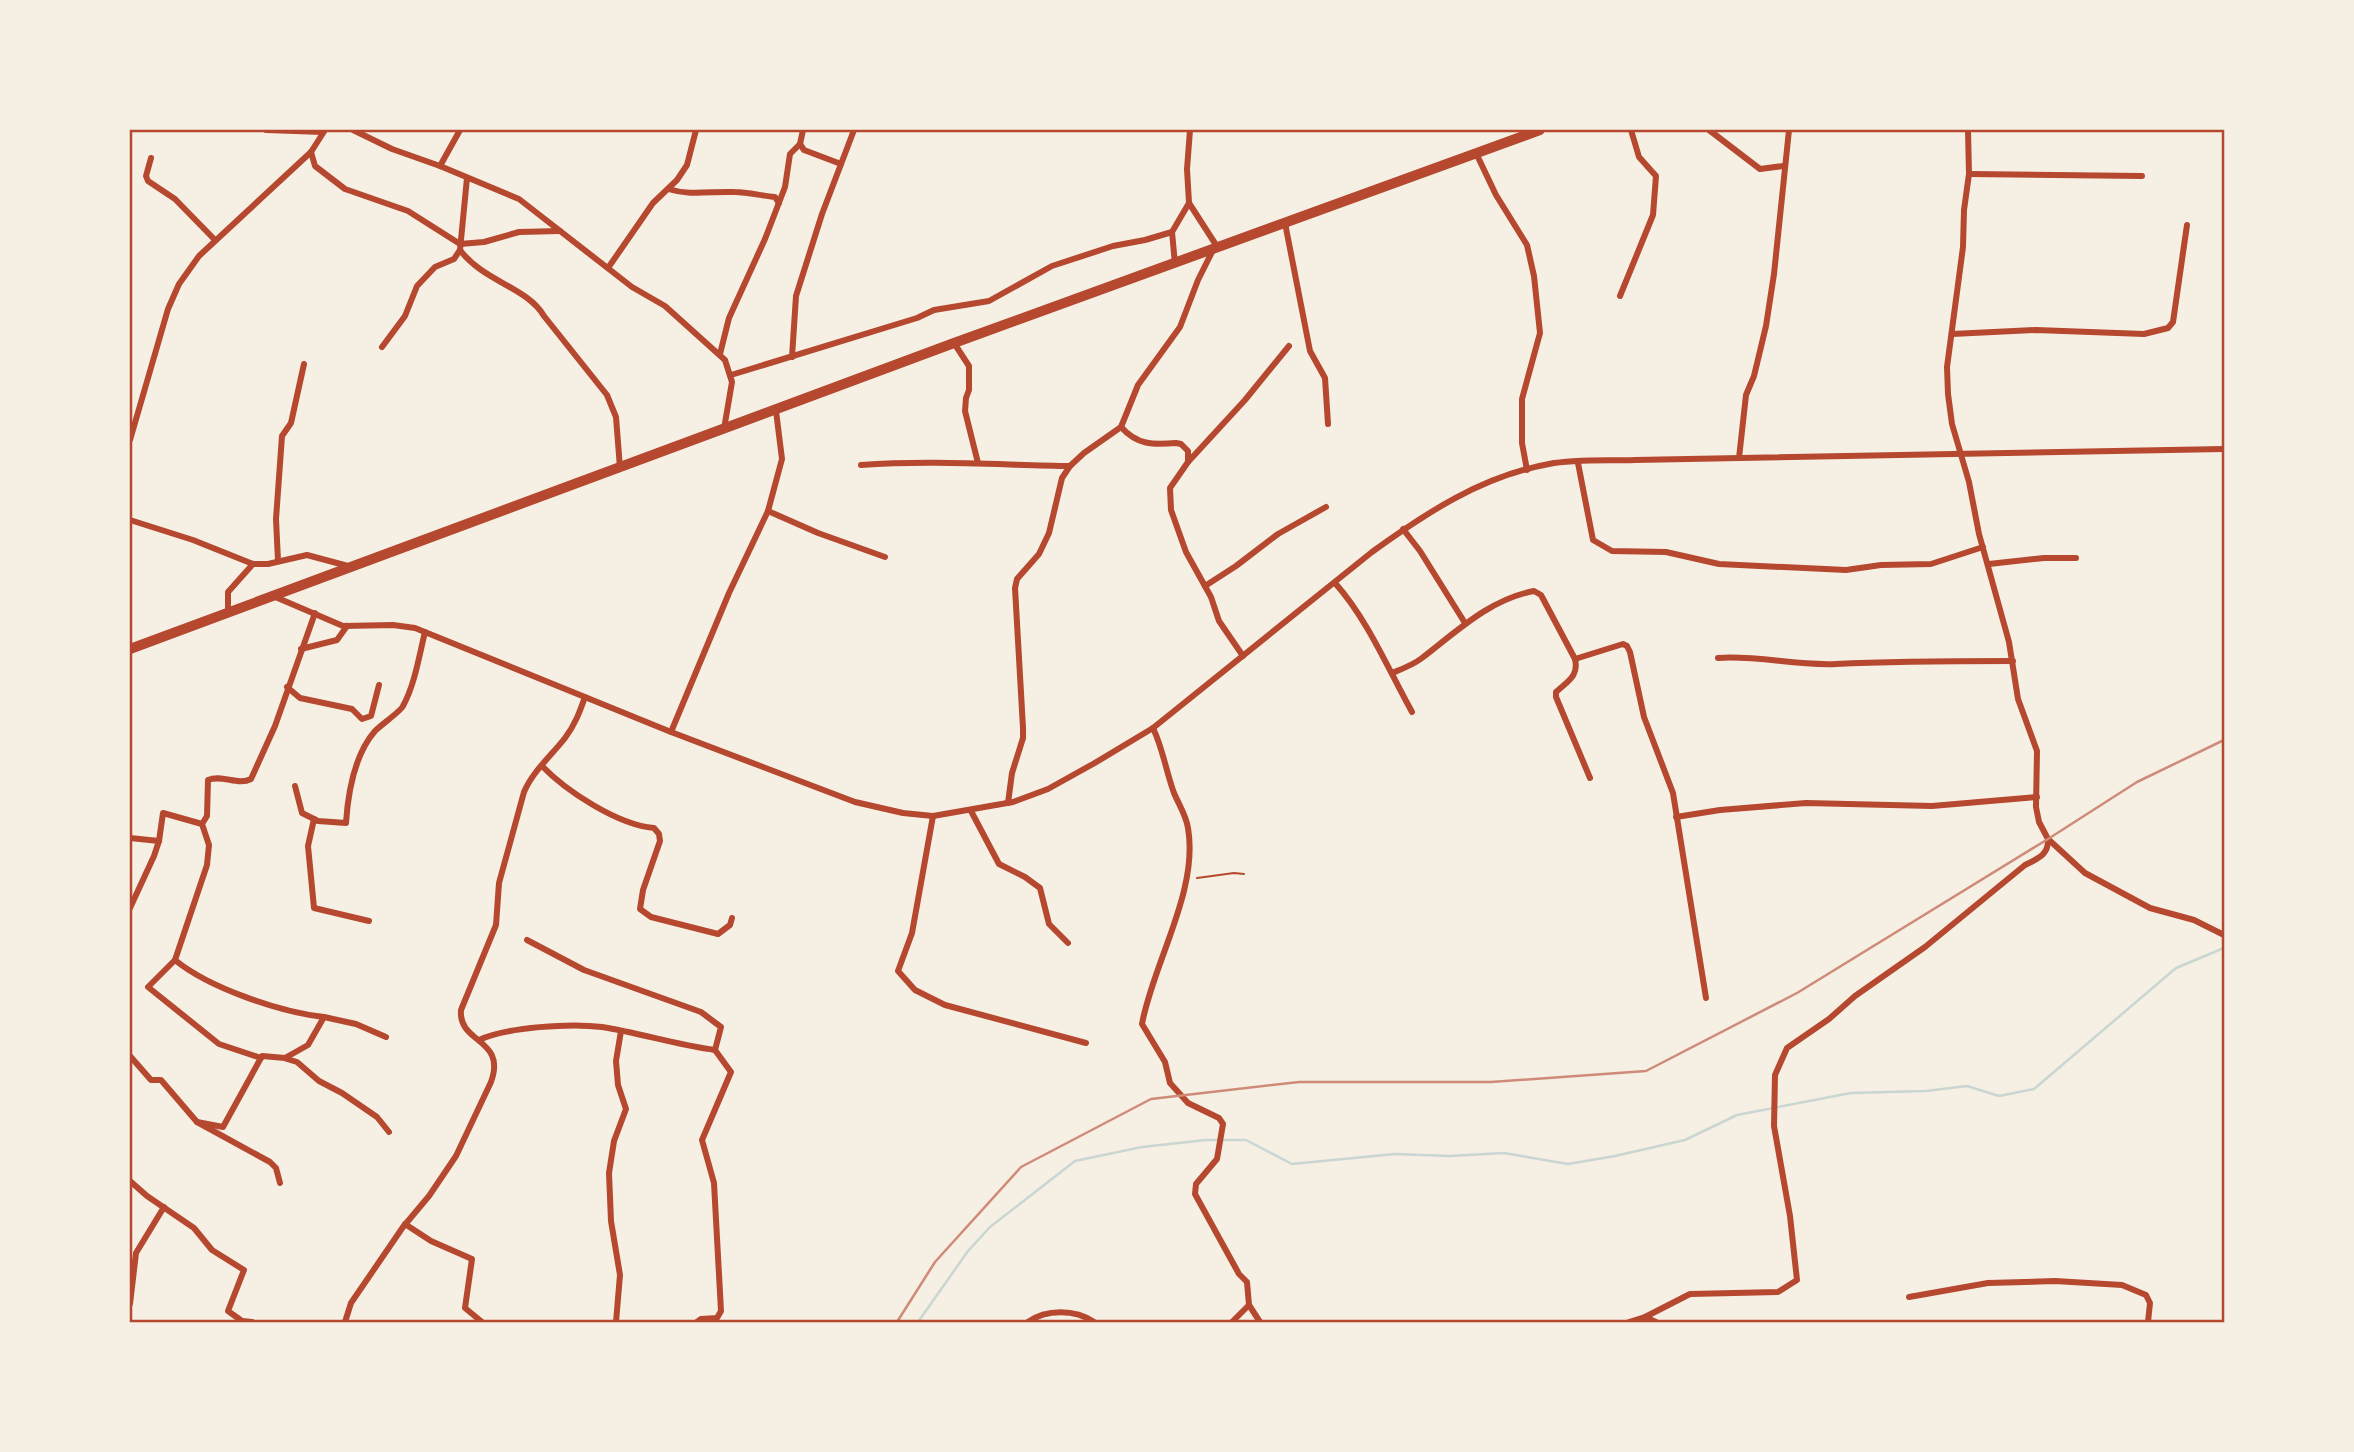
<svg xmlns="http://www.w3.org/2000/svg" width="2354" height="1452" font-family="'Nunito Sans',sans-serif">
<rect width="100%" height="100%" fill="#f6efe4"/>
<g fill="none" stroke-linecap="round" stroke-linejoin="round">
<path stroke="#c9d6d2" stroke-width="2.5" d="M918,1322l50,-71 22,-24 85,-66 67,-14 64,-7h40l46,24 103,-10 55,2 54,-3 64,11 47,-8 70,-16 52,-25 114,-22 75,-2 41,-5 32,10 35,-7 142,-121 48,-20"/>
<path stroke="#b5482f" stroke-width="2" d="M1197,878l37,-5 10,1"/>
<g stroke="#b5482f" stroke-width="6">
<path d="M266,130l57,2"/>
<path d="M353,130l39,19 48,17 79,33 113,88 33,19 60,54 7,22 -8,47"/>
<path d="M1190,130l-3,39 2,34 29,45"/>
<path d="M1709,130l51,39 23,-3"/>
<path d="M1968,130l1,44 -5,36 -1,37 -16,120 1,27 4,30 17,58 10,52 30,108 9,57 19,52 -1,56 3,15 9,17 37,34 65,35 44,12 30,15"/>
<path d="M800,144l4,6 37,14"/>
<path d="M311,152l4,14 30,23 63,22 52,33 24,-2 35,-10 41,-1"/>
<path d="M1476,153l20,42 31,50 7,31 6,57 -18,66v44l5,27"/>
<path d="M151,158l-5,18 2,5 27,18 40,41"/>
<path d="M440,166l20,-36"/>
<path d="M1969,174l173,2"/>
<path d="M467,178l-7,72c24,32 67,37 84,66l63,79 9,22 4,51"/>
<path d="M668,189c23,7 43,2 67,3 13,0 27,4 40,5l4,6"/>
<path d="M1285,223l25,128 15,27 3,46"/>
<path d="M1175,264l-3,-32 17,-29"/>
<path d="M608,268l45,-65 24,-23 10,-15 9,-35"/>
<path d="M1620,296l33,-81 3,-39 -17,-19 -8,-27"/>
<path d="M1952,334l84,-4 108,4 24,-6 5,-6 14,-97"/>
<path d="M954,343l15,23v24l-3,8 -1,13 13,52"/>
<path d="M382,347l23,-31 12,-30 18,-19 19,-8 6,-9"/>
<path d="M720,354l9,-36 36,-79 20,-52 5,-33 10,-10 3,-14"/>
<path d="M792,357l4,-61 26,-82 32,-84"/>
<path d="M731,375l186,-57 17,-8 55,-9 63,-35 61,-20 32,-6 27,-8"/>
<path d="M1121,427c16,18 32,18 55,16l5,1 7,7v11l-18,26 1,22 15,42 25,45 8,24 24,35"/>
<path d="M130,440l38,-131 11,-25 20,-28 112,-104 14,-22"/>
<path d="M1739,458l7,-63 8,-19 12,-50 8,-52 15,-144"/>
<path d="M1188,462l57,-62 44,-54"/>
<path d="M1578,463l15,77 19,11 54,1 53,12 127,6 35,-5 50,-1 52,-17"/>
<path d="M861,465c70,-5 139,0 209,1"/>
<path d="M768,511l50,22 67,24"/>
<path d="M130,520l63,20 60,24h15l39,-9 41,11"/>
<path d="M1403,529l17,22 45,72"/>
<path d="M278,561l-2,-42 6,-83 9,-13 13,-59"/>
<path d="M1989,564l55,-6h32"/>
<path d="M1335,583c33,37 53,86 77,129"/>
<path d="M1205,586l31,-20 42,-32 48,-27"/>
<path d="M273,596l70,30 50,-1 22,3 256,104 184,70 48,11 30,3 80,-14 35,-13 45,-25 60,-36 219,-176c54,-39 110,-76 177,-88 26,-5 58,-3 86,-4l589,-11"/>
<path d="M228,613v-21l25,-28"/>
<path d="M315,613l-40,113 -24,53c-13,7 -29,-5 -43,1l-1,36 -5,8 7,21 -2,20 -32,95c34,28 105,52 149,57"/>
<path d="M301,649l36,-9 10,-14"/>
<path d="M1718,658c39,-3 78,8 118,6 59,-3 118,-3 177,-3"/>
<path d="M1575,659l48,-15 4,2 3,6 14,65 29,76 33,205"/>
<path d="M1392,673c10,-4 21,-8 30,-15 34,-26 68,-59 112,-67l7,4 34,64c4,17 -7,22 -19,33v5l34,81"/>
<path d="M287,687l13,11 52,11 10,10 9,-3 8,-31"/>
<path d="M1153,728c10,21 13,43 21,65 5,12 12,22 14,35 11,63 -35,135 -46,196l23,38 5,21 18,20 31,15 4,6 -6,35 -21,25 -1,10 44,80 8,8 2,23 11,17"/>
<path d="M671,732l58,-139 39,-82 14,-52 -6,-48"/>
<path d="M542,766c24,25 76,59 112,62l5,6 1,7 -17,49 -3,19 11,8 67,17 12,-9 2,-7"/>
<path d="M295,786l7,27 16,8 28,2c2,-30 9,-69 29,-92 7,-7 26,-20 28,-25 12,-22 16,-50 22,-74"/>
<path d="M1008,803l4,-30 11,-35v-10l-8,-140 2,-9 22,-25 10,-21 13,-55 8,-12 14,-13 37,-26 17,-42 42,-58 18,-47 15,-30"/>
<path d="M971,811l28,53 26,13 15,11 9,36 19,19"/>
<path d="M933,816l-21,117 -14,38 17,19 30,15 141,38"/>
<path d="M1676,817l44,-7 86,-7 126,3 105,-9"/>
<path d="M314,819l-6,27 6,62 55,13"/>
<path d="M130,838l29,3"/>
<path d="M130,908l24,-52 5,-15 4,-28 39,11"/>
<path d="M175,960l-27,27 71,57 42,14"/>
<path d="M479,1040c28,-13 92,-17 123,-13 38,6 75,18 113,23l6,-23 -20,-15 -117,-42 -57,-30"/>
<path d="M130,1056l21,24h10l36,42 73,40 6,6 4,15"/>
<path d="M287,1059l10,3 22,19 23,12 35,24 12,15"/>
<path d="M197,1122l26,5 39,-71 23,2 23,-13 16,-28 32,7 30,13"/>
<path d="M130,1181l17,15 47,32 18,22 32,20 -16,41 14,10 10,1"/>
<path d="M405,1224l26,17 41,18 -7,49 17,14"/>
<path d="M1909,1297l79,-14 67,-2 67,4 24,10 4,8 -2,19"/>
<path d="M130,1304l6,-51 28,-46"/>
<path d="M1645,1317l45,-23 88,-2 19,-12 -7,-64 -16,-90 1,-51 12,-27 42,-29 26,-23 70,-49 100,-82c12,-6 24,-10 23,-26"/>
<path d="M345,1322l6,-19 52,-76 26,-31 27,-40 35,-74c16,-44 -33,-38 -30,-72l35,-85 3,-42 25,-91c9,-21 27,-36 41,-54 10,-13 15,-27 20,-41"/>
<path d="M616,1322l4,-47 -9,-54 -2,-48 5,-32 12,-32 -8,-24 -2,-24 5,-30"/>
<path d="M697,1322l4,-3 16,-1 4,-7 -7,-128 -12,-43 29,-68 -16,-22"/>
<path d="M1028,1322c18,-13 47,-13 66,0"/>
<path d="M1232,1322l17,-17"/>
<path d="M1629,1322l16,-5 11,5"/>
</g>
<path stroke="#b5482f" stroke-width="10" d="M130,649l824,-306 586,-213"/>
<path stroke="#cf8b77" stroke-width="2.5" d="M897,1322l38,-60 86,-95 130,-68 148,-17h192l155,-11 151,-78 251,-154 89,-57 87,-42"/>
</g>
<rect width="2354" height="1452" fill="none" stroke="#f6efe4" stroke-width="262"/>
<rect x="131" y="131" width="2092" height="1190" fill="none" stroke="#b5482f" stroke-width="2.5"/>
</svg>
